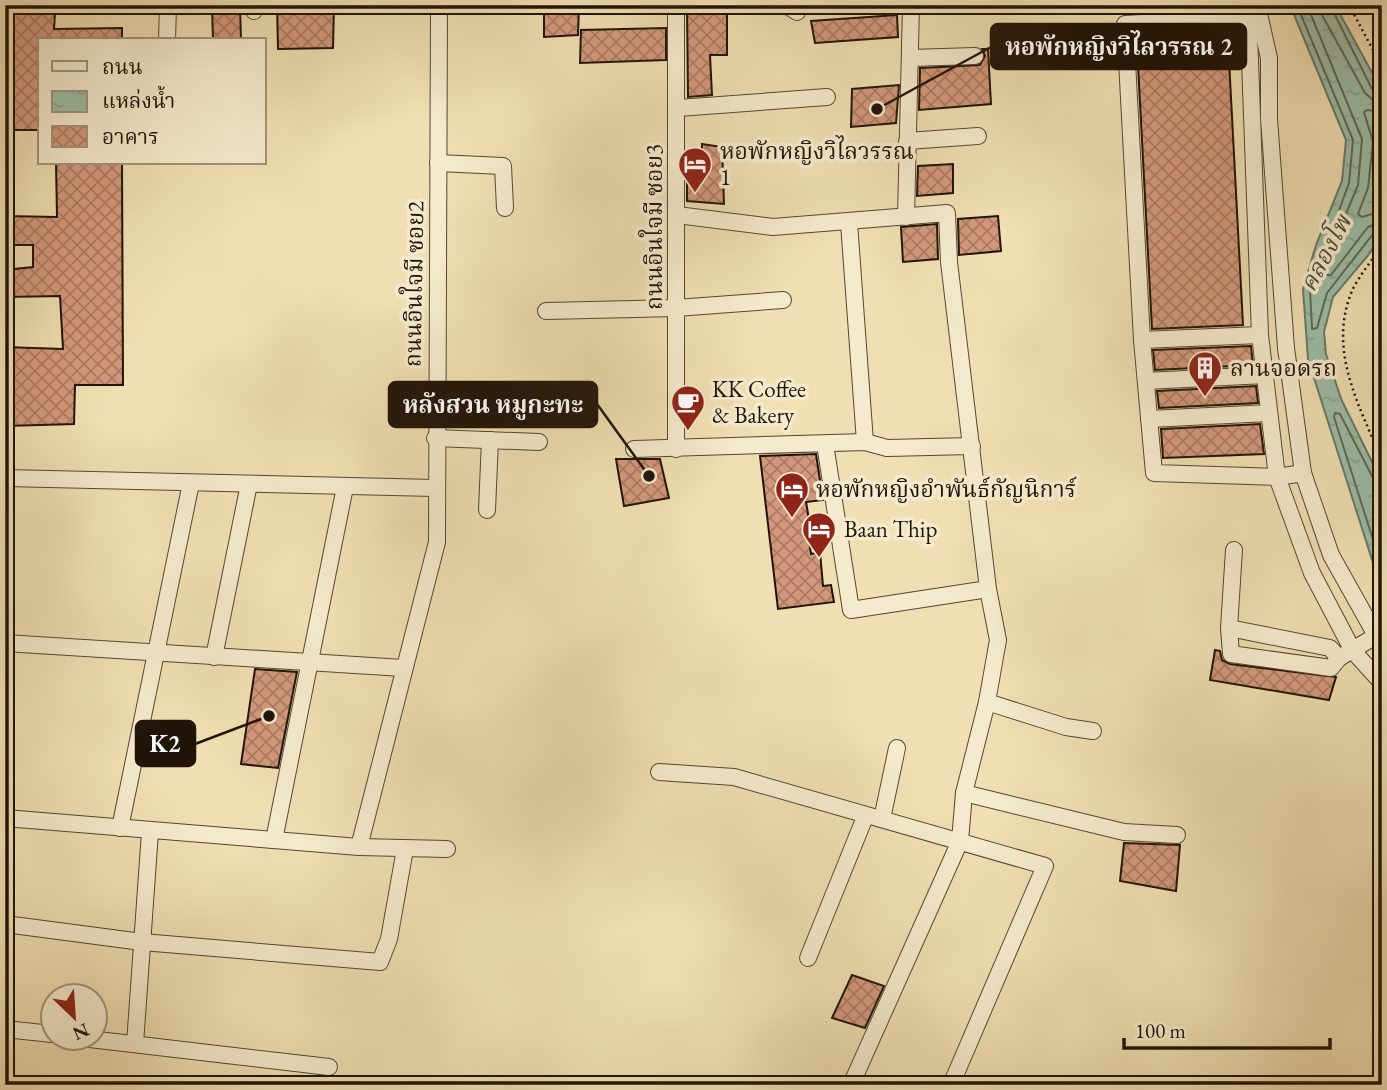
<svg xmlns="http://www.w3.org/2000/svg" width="1387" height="1090" font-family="'EB Garamond','Noto Serif Thai',serif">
<defs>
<pattern id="water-ripples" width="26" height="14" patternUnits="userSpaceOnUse" patternTransform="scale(1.75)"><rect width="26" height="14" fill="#9cbda6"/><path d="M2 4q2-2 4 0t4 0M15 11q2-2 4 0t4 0" fill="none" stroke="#86a28d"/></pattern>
<pattern id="building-cross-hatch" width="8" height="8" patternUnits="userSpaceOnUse" patternTransform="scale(1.75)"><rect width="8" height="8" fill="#d3987b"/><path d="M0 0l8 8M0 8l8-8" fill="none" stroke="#ab7b63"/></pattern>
</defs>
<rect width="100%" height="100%" fill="#f0dfb2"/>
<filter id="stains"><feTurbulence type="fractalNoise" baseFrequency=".00286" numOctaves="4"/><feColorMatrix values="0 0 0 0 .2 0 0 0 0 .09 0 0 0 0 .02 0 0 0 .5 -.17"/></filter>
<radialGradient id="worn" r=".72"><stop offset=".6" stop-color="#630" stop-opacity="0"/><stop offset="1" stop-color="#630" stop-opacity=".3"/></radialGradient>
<path fill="url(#water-ripples)" stroke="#6a7967" stroke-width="2" d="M1290,5h45l47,86v142l-12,20 -37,44 -9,35 2,22 16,47 40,81v109l-74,-232 -5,-70 13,-44 26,-64 4,-41z"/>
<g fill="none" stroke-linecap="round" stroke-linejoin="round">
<g stroke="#5e6857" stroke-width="2">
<path d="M1297,5l56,135 -4,43 -39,107 2,39 5,-1 10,-35 46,-59 9,-3"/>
<path d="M1307,5l55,134 -4,46 -27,65 -6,25h6l37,-48 14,-5"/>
<path d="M1321,5l1,10 43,78 8,7 9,2"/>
<path d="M1330,5l42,84 10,4"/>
<path d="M1382,112l-15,-2 -3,2 9,30 -5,46 -10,26 4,3 20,-6"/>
<path d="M1382,482l-9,-4 -33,-64 -5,-1 -1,4 48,151"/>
</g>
</g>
<g fill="url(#building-cross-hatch)" stroke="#201408" stroke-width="2">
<path d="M277,5h57l-1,43 -55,1z"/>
<path d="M544,5h35l-1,30 -34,2z"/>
<path d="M687,5h40v50h-17l2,40 -24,2z"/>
<path d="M240,6l1,34h-28l-1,-33z"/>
<path d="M8,12l47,2 -1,15 68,-1v12h-82v90h-35v-36h7z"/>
<path d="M897,15l1,22 -83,6 -4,-22z"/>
<path d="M666,28v32l-86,3 1,-33z"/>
<path d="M1228,41l15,284 -91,4 -15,-283z"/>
<path d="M982,49h6l3,55 -72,6 1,-42 60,-3 5,-9z"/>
<path d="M899,85l-3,38 -45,4 1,-38z"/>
<path d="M702,144l20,3 2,57 -37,-3v-26l15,-1z"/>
<path d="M56,163h66l1,222h-48l-1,39 -69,2v-79l58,2 -3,-53 -55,1v-27l28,-3v-22h-28v-29l52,1z"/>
<path d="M953,164v29l-36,3 1,-30z"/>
<path d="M998,216l3,35 -42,4 -1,-36z"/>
<path d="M937,224l1,35 -35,3 -2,-35z"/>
<path d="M1251,346l2,19 -98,5 -2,-20z"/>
<path d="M1256,386l2,17 -99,5 -2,-17z"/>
<path d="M1260,424l4,30 -101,4 -2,-29z"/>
<path d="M816,454l7,46 -17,2 4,23 -3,1 4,28 9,-2 3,34 8,-1 3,17 -56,7 -18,-153z"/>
<path d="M616,459h44l9,39 -45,8z"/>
<path d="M1215,650l5,1 2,9 8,4 106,13 -7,23 -119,-20z"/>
<path d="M255,669l42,3 -19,96 -37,-4z"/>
<path d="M1124,843l56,2 -4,46 -56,-10z"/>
<path d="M852,975l32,11 -19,42 -33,-10z"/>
</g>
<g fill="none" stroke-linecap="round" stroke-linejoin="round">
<g stroke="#544732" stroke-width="18">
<g id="minor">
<path d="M254,5v6"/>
<path d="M786,5l11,7"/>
<path d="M1240,5l9,28 11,302 17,142 35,96 41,78 29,32"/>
<path d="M1257,5l12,53v61l17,229 17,125 28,82 51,91"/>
<path d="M1244,17l-119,7 17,316 12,133 123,4 26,-4"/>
<path d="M167,40l1,-35"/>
<path d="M910,58l65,-2"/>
<path d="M678,108l149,-11"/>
<path d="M907,141l71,-5"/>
<path d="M438,163l65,3 2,42"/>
<path d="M677,215l96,12 174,-14 2,49 39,327 10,51 -11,62 -23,91 -4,48 -109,244"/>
<path d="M906,217l5,-212"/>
<path d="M849,223l16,219"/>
<path d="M546,311l130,-3 107,-8"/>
<path d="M1142,340l118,-5"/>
<path d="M1146,381l119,-6"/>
<path d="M1149,419l120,-6"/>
<path d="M435,438l104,4"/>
<path d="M825,444l26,166 137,-21"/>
<path d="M634,449l231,-7 22,6 85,-2"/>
<path d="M676,449v-444"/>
<path d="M5,478l430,10"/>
<path d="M487,510l3,-70"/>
<path d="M1234,550l-5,78 2,26 100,14 8,-10"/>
<path d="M1229,628l101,20 9,10 35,-21"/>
<path d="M5,643l398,25"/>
<path d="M214,657l35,-173"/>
<path d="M987,702l79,25 27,4"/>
<path d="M659,772l75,5 311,89 -94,219"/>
<path d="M964,793l160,39 53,3"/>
<path d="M5,818l354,29 88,2"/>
<path d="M882,819l15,-71"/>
<path d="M120,828l71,-345"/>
<path d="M274,840l71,-353"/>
<path d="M359,847l78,-305 2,-537"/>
<path d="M5,924l137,18 238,20 9,-23 16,-90"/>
<path d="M808,958l57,-141"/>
<path d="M5,1029l47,5"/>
<path d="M81,1038l248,29"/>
<path d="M135,1044l15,-212"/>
</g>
</g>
<g stroke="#201408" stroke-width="2.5" stroke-dasharray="2 3.5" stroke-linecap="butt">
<path d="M1349,5l33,62"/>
<path d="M1382,246c-10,14 -23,30 -30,45 -25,60 8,115 30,170"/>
</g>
<use href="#minor" stroke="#f5eacd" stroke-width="16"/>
</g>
<defs>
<g id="hotel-pin" transform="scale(1.75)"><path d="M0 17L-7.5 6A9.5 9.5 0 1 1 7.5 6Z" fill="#8f2418" stroke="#f5eacd"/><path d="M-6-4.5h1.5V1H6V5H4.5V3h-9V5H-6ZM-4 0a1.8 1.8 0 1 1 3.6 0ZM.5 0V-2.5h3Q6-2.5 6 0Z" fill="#fff"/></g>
<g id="building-pin" transform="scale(1.75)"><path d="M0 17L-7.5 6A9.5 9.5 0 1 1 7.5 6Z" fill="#8f2418" stroke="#f5eacd"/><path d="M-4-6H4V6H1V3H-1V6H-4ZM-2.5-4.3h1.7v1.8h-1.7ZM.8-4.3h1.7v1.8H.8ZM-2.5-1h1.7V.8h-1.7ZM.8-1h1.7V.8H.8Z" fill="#fff"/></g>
<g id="cafe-pin" transform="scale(1.75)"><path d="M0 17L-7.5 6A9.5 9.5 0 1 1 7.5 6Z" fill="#8f2418" stroke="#f5eacd"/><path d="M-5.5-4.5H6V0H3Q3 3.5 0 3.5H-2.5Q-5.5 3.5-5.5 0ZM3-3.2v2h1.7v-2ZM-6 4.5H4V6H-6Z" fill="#fff"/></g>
</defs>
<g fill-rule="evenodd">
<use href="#hotel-pin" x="695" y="164"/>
<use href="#building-pin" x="1205" y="368"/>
<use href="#cafe-pin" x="688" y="402"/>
<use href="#hotel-pin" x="792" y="489"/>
<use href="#hotel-pin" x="819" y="529"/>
</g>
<g text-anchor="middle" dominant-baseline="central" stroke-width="7" stroke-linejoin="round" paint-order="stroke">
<g font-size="23" fill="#201408" stroke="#f5eacd" text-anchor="start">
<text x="720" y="151">หอพักหญิงวิไลวรรณ<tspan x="720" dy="26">1</tspan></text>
<text x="1230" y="368">ลานจอดรถ</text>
<text x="712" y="389">KK Coffee<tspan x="712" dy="26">&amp; Bakery</tspan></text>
<text x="816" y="489">หอพักหญิงอำพันธ์กัญนิการ์</text>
<text x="844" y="529">Baan Thip</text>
</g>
<g font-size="23" fill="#201408" stroke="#f5eacd">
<text transform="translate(654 227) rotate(-90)">ถนนอินใจมี ซอย3</text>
<text transform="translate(414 284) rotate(-89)">ถนนอินใจมี ซอย2</text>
</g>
<g font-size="24" font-style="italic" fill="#4b4f3f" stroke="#f5eacd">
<text transform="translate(1325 253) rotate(-62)">คลองโพ</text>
</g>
</g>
<path fill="none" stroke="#201408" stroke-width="2.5" d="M877 109L991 47M649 476L597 404M269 716L195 744"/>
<g fill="#201408" stroke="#f5eacd" stroke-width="2.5">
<circle cx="877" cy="109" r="7"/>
<circle cx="649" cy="476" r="7"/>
<circle cx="269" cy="716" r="7"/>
</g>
<g fill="#201408" stroke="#201408" stroke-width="2.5">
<rect x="991" y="24" width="255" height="45" rx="7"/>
<rect x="389" y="382" width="208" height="45" rx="7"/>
<rect x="136" y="721" width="59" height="45" rx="7"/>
</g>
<g font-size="24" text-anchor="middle" font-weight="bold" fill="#fff">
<text x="1119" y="55">หอพักหญิงวิไลวรรณ 2</text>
<text x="493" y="413">หลังสวน หมูกะทะ</text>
<text x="165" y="752">K2</text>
</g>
<rect width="1387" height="1090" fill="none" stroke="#f0dfb2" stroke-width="28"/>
<rect x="7" y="7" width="1373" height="1076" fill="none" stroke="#201408" stroke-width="3.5"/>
<rect x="14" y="14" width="1359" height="1062" fill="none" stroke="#201408" stroke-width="2"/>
<rect x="38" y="38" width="228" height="126" fill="#f5eacd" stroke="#a0947e" stroke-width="2"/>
<rect x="52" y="61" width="35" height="10" fill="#f5eacd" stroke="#a0947e" stroke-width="2"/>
<text x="102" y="74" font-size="21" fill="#201408">ถนน</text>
<rect x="52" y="91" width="35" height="21" fill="url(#water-ripples)" stroke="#a0947e" stroke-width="2"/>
<text x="102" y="108" font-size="21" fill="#201408">แหล่งน้ำ</text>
<rect x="52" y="126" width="35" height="21" fill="url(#building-cross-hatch)" stroke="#a0947e" stroke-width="2"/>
<text x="102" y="144" font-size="21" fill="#201408">อาคาร</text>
<g transform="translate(74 1017) rotate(155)"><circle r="33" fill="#f5eacd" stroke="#a0947e" stroke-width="2"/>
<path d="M0-5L12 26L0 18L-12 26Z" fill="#8f2418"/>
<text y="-10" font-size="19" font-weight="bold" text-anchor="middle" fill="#201408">N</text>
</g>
<path d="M1124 1038v10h206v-10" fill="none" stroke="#201408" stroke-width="3.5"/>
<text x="1135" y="1038" font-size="21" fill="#201408" stroke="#f5eacd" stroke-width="5" paint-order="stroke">100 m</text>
<rect width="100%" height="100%" filter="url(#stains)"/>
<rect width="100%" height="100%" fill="url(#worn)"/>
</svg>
